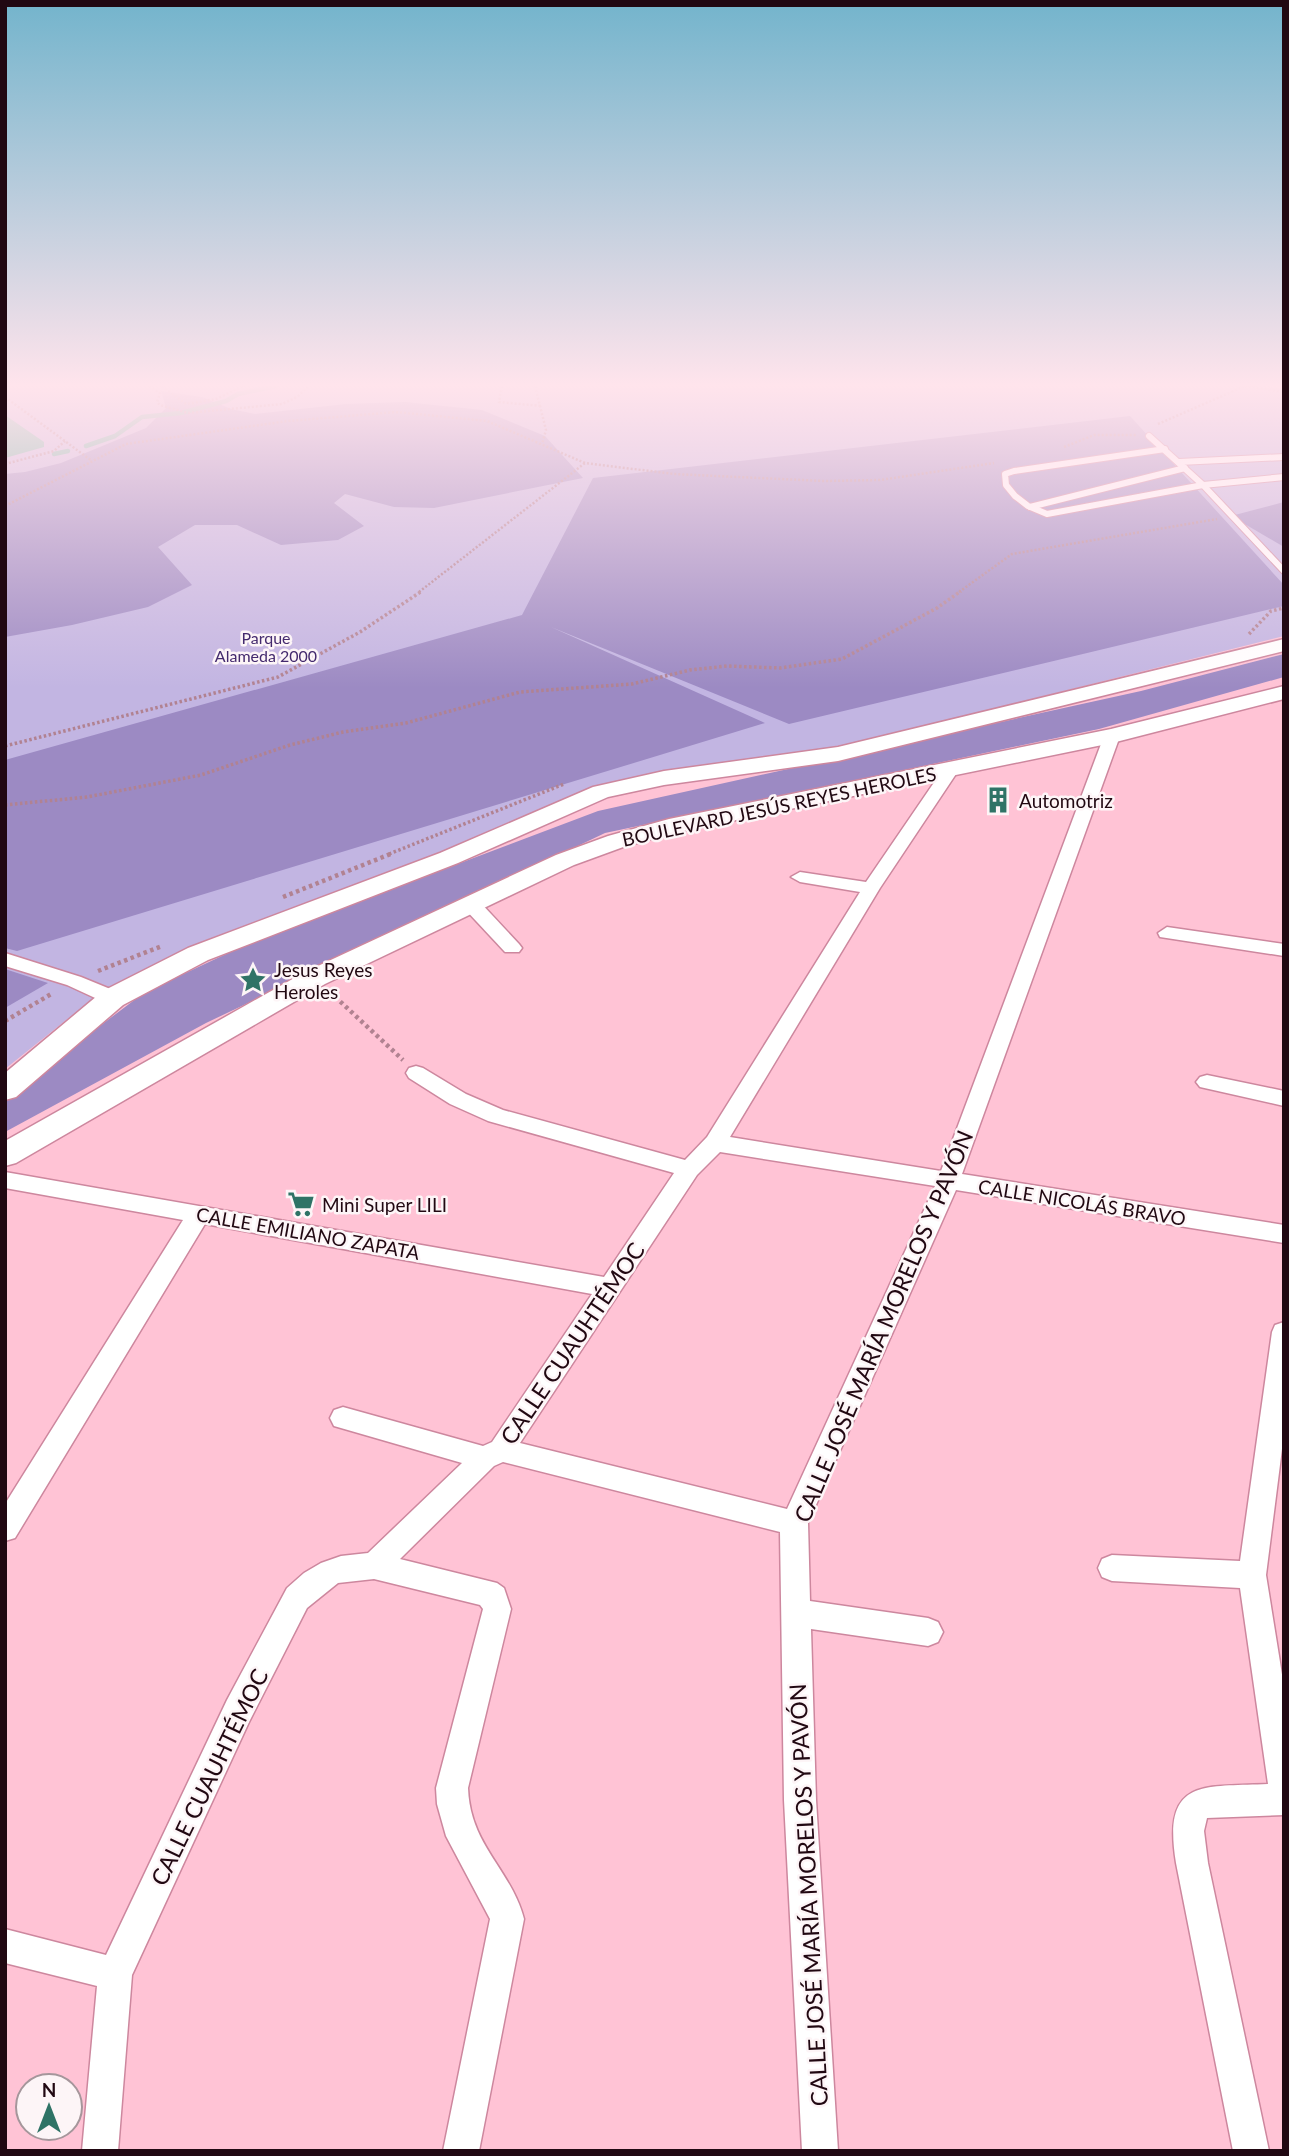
<svg xmlns="http://www.w3.org/2000/svg" width="1289" height="2156" font-family="Lato,sans-serif">
<rect width="100%" height="100%" fill="#ffc3d5"/>
<path fill="#c2b5e2" d="M5,386h1260l19,3v247l-432,108 -238,38 -210,92 -196,67 -128,68 -75,60z"/>
<g fill="#9c8ac3">
<path d="M161,391l41,6 29,12 24,5 91,-10 59,-2 77,8 63,26 38,42 -149,30 -40,-1 -49,-13 -11,9 30,23 -26,14 -57,5 -44,-20h-42l-37,22 34,38 -44,22 -76,18 -67,12v-163l20,-2 36,-9 85,-35 20,-20z"/>
<path d="M1130,416l154,169v21l-495,118 -238,-97 214,96 -748,228 -12,-3v-188l517,-145 71,-137z"/>
<path d="M1284,502v45l-53,-31z"/>
<path d="M1284,654v23l-185,52 -494,104 -399,190 -201,109v-31l35,-30 105,-79 111,-52 342,-129 543,-120z"/>
<path d="M5,969l43,14 -43,25z"/>
</g>
<path fill="#63b3a2" d="M5,415l39,27v5l-39,11z"/>
<g fill="none" stroke-linecap="round" stroke-linejoin="round">
<g stroke="#63b3a2" stroke-width="4.5">
<path d="M86,446l29,-10 27,-19 39,-4 45,-12 12,-7 38,-8"/>
<path d="M54,454l14,-3"/>
</g>
<g stroke="#cd879e" stroke-width="8">
<g id="service">
<path d="M1149,436l54,49 81,86"/>
<path d="M1165,449l-151,22 -9,3 1,11 9,11 13,10 19,8 156,-29 81,-8"/>
<path d="M1179,462l105,-5"/>
<path d="M1030,507l155,-39"/>
</g>
</g>
<g stroke="#cd879e" stroke-width="3">
<g id="minor">
<path d="M1112,731l8,5 -158,438 322,51v18l-328,-53 -148,333 2,78 118,17 10,4 5,10 -5,10 -10,4 -117,-17 5,171 22,351h-36l-18,-351 -4,-268 -277,-70 -9,4 -94,93 97,24 7,5 7,21 -43,179c2,58 43,81 56,131l-45,232h-36l47,-232 -44,-83 -9,-32 -1,-16 47,-179 -3,-4 -106,-26 -36,4 -31,25 -58,114 -117,253 -14,176h-36l15,-165 -92,-23v-34l101,26 121,-255 60,-112 17,-15 17,-10 20,-7 27,-3 94,-90 -128,-37 -4,-8 4,-8 9,-3 140,39 9,-4 100,-148 -387,-70 -190,314 -10,3v-37l178,-284 -178,-32v-16l599,105 70,-104 -186,-52 -38,-17 -41,-26 -3,-5 3,-5 7,-2 7,2 43,26 37,16 182,50 22,-23 153,-245 -60,-10 -9,-5 9,-5 66,10 80,-117 6,-2 8,5 -80,120 -150,249 211,34 163,-435zM720,1152l215,34 -148,323 -267,-66 177,-268z"/>
<path d="M470,897l7,2 42,45 3,4 -3,4h-14l-42,-45 -2,-4z"/>
<path d="M1167,927l117,17v12l-124,-19 -2,-4z"/>
<path d="M5,953l76,24 39,16 3,5 -3,5h-14l-39,-18 -62,-19z"/>
<path d="M1207,1075l77,16v15l-84,-19 -4,-5 4,-5z"/>
<path d="M1284,1322v111l-18,142 18,112v128l-77,3 -3,13 4,32 61,288h-36l-57,-288c-14,-85 26,-76 92,-79l-28,-196 -128,-7 -10,-4 -4,-9 4,-9 10,-4 128,6 32,-229 3,-7z"/>
</g>
</g>
<g stroke="#cd879e" stroke-width="3">
<g id="secondary">
<path d="M1284,639v12l-446,110 -174,24 -56,12 -150,66 -250,97 -85,45 -107,92 -11,3v-27l98,-82 85,-43 252,-95 153,-66 71,-16 174,-24z"/>
<path d="M1284,686v13l-172,44 -439,90 -47,13 -52,19 -249,119 -309,179 -11,3v-25l300,-169 251,-117 52,-19 61,-17 442,-90z"/>
</g>
</g>
<g stroke="#b18291" stroke-width="2.5" stroke-dasharray="2 2" stroke-linecap="butt">
<path d="M149,386l11,7 -3,9 3,3 28,8 94,-9 15,-7 12,-11"/>
<path d="M162,386l24,18 30,-5 27,-13"/>
<path d="M502,386l-3,16 43,4"/>
<path d="M535,386l11,44 -4,14"/>
<path d="M1245,386l39,6"/>
<path d="M5,397l87,64"/>
<path d="M1158,424l87,-38"/>
<path d="M1064,447l30,-12h43"/>
<path d="M5,464l49,-13 11,-10"/>
<path d="M5,506l121,-62 162,-23 108,-9 91,9 98,42 89,11 150,7 56,-1 114,-17"/>
<path d="M419,592l166,-129"/>
<path d="M959,592l53,-38 205,-35"/>
</g>
<g stroke="#b18291" stroke-width="3.5" stroke-dasharray="2.5 2.5" stroke-linecap="butt">
<path d="M1249,634l22,-23 13,-3"/>
<path d="M5,746l273,-69 82,-45 62,-41"/>
<path d="M5,805l82,-8 114,-22 89,-30 53,-13 63,-9 114,-31 112,-8 58,-14 37,-4 53,2 62,-9 95,-51 24,-17"/>
<path d="M389,854l175,-70"/>
</g>
<g stroke="#b18291" stroke-width="4.5" stroke-dasharray="3.5 3.5" stroke-linecap="butt">
<path d="M283,897l110,-44"/>
<path d="M98,971l64,-25"/>
<path d="M330,992l73,68"/>
<path d="M5,1021l48,-28"/>
</g>
<use href="#service" stroke="#fff" stroke-width="6"/>
<use href="#minor" fill="#fff" fill-rule="evenodd"/>
<use href="#secondary" fill="#fff" fill-rule="evenodd"/>
</g>
<linearGradient id="sky" x2="0" y2="1"><stop stop-color="#73b4cc"/><stop offset="0.56" stop-color="#ffe4ec"/><stop offset="1" stop-color="#ffe4ec" stop-opacity="0"/></linearGradient>
<rect width="1289" height="688" fill="url(#sky)"/>
<defs>
<g id="building-bare" transform="scale(2.1)"><path d="M-4-6H4V6H1V3H-1V6H-4ZM-2.5-4.3h1.7v1.8h-1.7ZM.8-4.3h1.7v1.8H.8ZM-2.5-1h1.7V.8h-1.7ZM.8-1h1.7V.8H.8Z" fill="#2f7366" stroke="#fdf5f7" stroke-width="2.5" paint-order="stroke"/></g>
<g id="sight-bare" transform="scale(2.1)"><path d="M0-6L1.8-2.2L6-1.7L2.9 1.2L3.7 5.4L0 3.3L-3.7 5.4L-2.9 1.2L-6-1.7L-1.8-2.2Z" fill="#2f7366" stroke="#fdf5f7" stroke-width="2.5" paint-order="stroke"/></g>
<g id="supermarket-bare" transform="scale(2.1)"><path d="M-6-5.5h2.5l.6 2H6L4.5 2H-2.5L-4.4-4H-6ZM-1.5 3.2a1.3 1.3 0 1 0 .1 0ZM3 3.2a1.3 1.3 0 1 0 .1 0Z" fill="#2f7366" stroke="#fdf5f7" stroke-width="2.5" paint-order="stroke"/></g>
</defs>
<g fill-rule="evenodd">
<use href="#building-bare" x="998" y="800"/>
<use href="#sight-bare" x="253" y="980"/>
<use href="#supermarket-bare" x="301" y="1204"/>
</g>
<g text-anchor="middle" dominant-baseline="central" stroke-width="5" stroke-linejoin="round" paint-order="stroke">
<g font-size="16" fill="#442a6e" stroke="#fdf5f7">
<text x="266" y="637">Parque<tspan x="266" dy="18">Alameda 2000</tspan></text>
</g>
<g font-size="19" fill="#210812" stroke="#fdf5f7" text-anchor="start">
<text x="1019" y="800">Automotriz</text>
<text x="274" y="969">Jesus Reyes<tspan x="274" dy="22">Heroles</tspan></text>
<text x="322" y="1204">Mini Super LILI</text>
</g>
<g font-size="19" fill="#210812" stroke="#fdf5f7">
<text transform="translate(779 806) rotate(-12)">BOULEVARD JESÚS REYES HEROLES</text>
<text transform="translate(1082 1202) rotate(9)">CALLE NICOLÁS BRAVO</text>
<text transform="translate(308 1233) rotate(10)">CALLE EMILIANO ZAPATA</text>
</g>
<g font-size="23" fill="#210812" stroke="#fdf5f7">
<text transform="translate(883 1326) rotate(-67)">CALLE JOSÉ MARÍA MORELOS Y PAVÓN</text>
<text transform="translate(572 1343) rotate(-56)">CALLE CUAUHTÉMOC</text>
<text transform="translate(209 1777) rotate(-64)">CALLE CUAUHTÉMOC</text>
<text transform="translate(808 1895) rotate(-93)">CALLE JOSÉ MARÍA MORELOS Y PAVÓN</text>
</g>
</g>
<rect width="1289" height="2156" fill="none" stroke="#210812" stroke-width="14"/>
<g transform="translate(49 2107)"><circle r="33" fill="#fdf5f7" stroke="#a5969b" stroke-width="2"/>
<path d="M0-5L12 26L0 18L-12 26Z" fill="#2f7366"/>
<text y="-10" font-size="19" font-weight="bold" text-anchor="middle" fill="#210812">N</text>
</g>
</svg>
